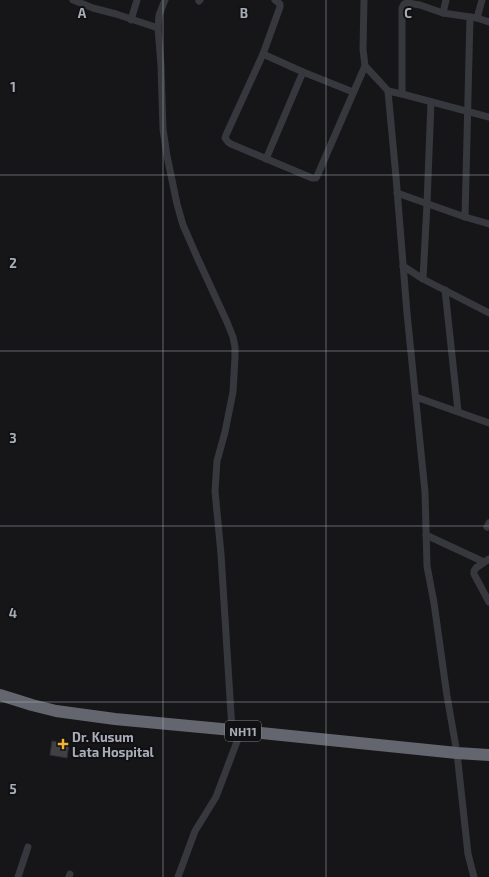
<svg xmlns="http://www.w3.org/2000/svg" width="489" height="877" font-family="'Exo 2',sans-serif">
<rect width="100%" height="100%" fill="#161618"/>
<path fill="#404145" stroke="#303034" d="M60,740l6,1v2h3l-2,15 -17,-3 2,-14 8,1z"/>
<g fill="none" stroke-linecap="round" stroke-linejoin="round">
<g stroke="#37383d" stroke-width="7">
<path d="M73,0l20,8 23,6 42,14"/>
<path d="M165,0l-6,15 -1,13 3,37 2,64 4,27 10,48 6,21 14,32 30,65 6,15 2,10v10l-2,35 -8,40 -8,29 -2,30 6,63 11,176"/>
<path d="M275,0l5,4v3l-17,47 -37,81 -1,3 3,4 3,2 81,34h4l2,-4 47,-108 -2,-17 1,-49"/>
<path d="M199,1l1,-1"/>
<path d="M443,13l3,-13"/>
<path d="M477,18l5,-18"/>
<path d="M131,20l6,-20"/>
<path d="M263,54l40,18 50,20"/>
<path d="M365,66l15,16 8,9 8,86 11,136 18,179 2,74 7,37 13,93 10,57 11,101 6,23"/>
<path d="M388,91l14,3 87,23"/>
<path d="M402,94v-86l2,-4 4,-1 12,2 23,8 34,5 12,4"/>
<path d="M266,159l37,-87"/>
<path d="M397,193l68,24 24,7"/>
<path d="M465,217l5,-200"/>
<path d="M403,266l20,13 66,34"/>
<path d="M423,279l4,-75 4,-102"/>
<path d="M445,290l13,121"/>
<path d="M416,397l73,26"/>
<path d="M487,527l2,-4"/>
<path d="M426,535l58,27"/>
<path d="M489,559l-13,9 -2,3v3l15,28"/>
<path d="M18,877l10,-30"/>
<path d="M69,877l1,-3"/>
<path d="M178,877l17,-46 21,-34 25,-66"/>
</g>
<path stroke="#63666e" stroke-width="12" d="M0,695l32,10 24,6 59,8 117,11 225,23 32,2"/>
</g>
<path fill="none" stroke="#a8adb8" stroke-width="1" stroke-opacity="0.55" d="M163,0v877M326,0v877M0,175h489M0,351h489M0,526h489M0,702h489"/>
<path fill="#f2b134" stroke="#111113" stroke-width="1.5" d="M61 738h4v4h4v4h-4v4h-4v-4h-4v-4h4z"/>
<g text-anchor="middle" dominant-baseline="central" stroke-width="4" stroke-linejoin="round" paint-order="stroke">
<rect fill="#111113" stroke="#7b7e86" stroke-width="1" x="225" y="721" width="36" height="20" rx="3"/>
<g font-size="12" font-weight="bold" fill="#a8adb8">
<text x="243" y="731">NH11</text>
</g>
<g font-size="13" font-weight="bold" fill="#a8adb8" stroke="#111113" text-anchor="start">
<text x="72" y="737">Dr. Kusum<tspan x="72" dy="15">Lata Hospital</tspan></text>
</g>
</g>
<g font-size="13" text-anchor="middle" font-weight="bold" fill="#a8adb8" stroke="#111113" stroke-width="4" stroke-linejoin="round" paint-order="stroke">
<text x="82" y="18">A</text>
<text x="244" y="18">B</text>
<text x="408" y="18">C</text>
<text x="13" y="92">1</text>
<text x="13" y="268">2</text>
<text x="13" y="443">3</text>
<text x="13" y="618">4</text>
<text x="13" y="794">5</text>
</g>
</svg>
